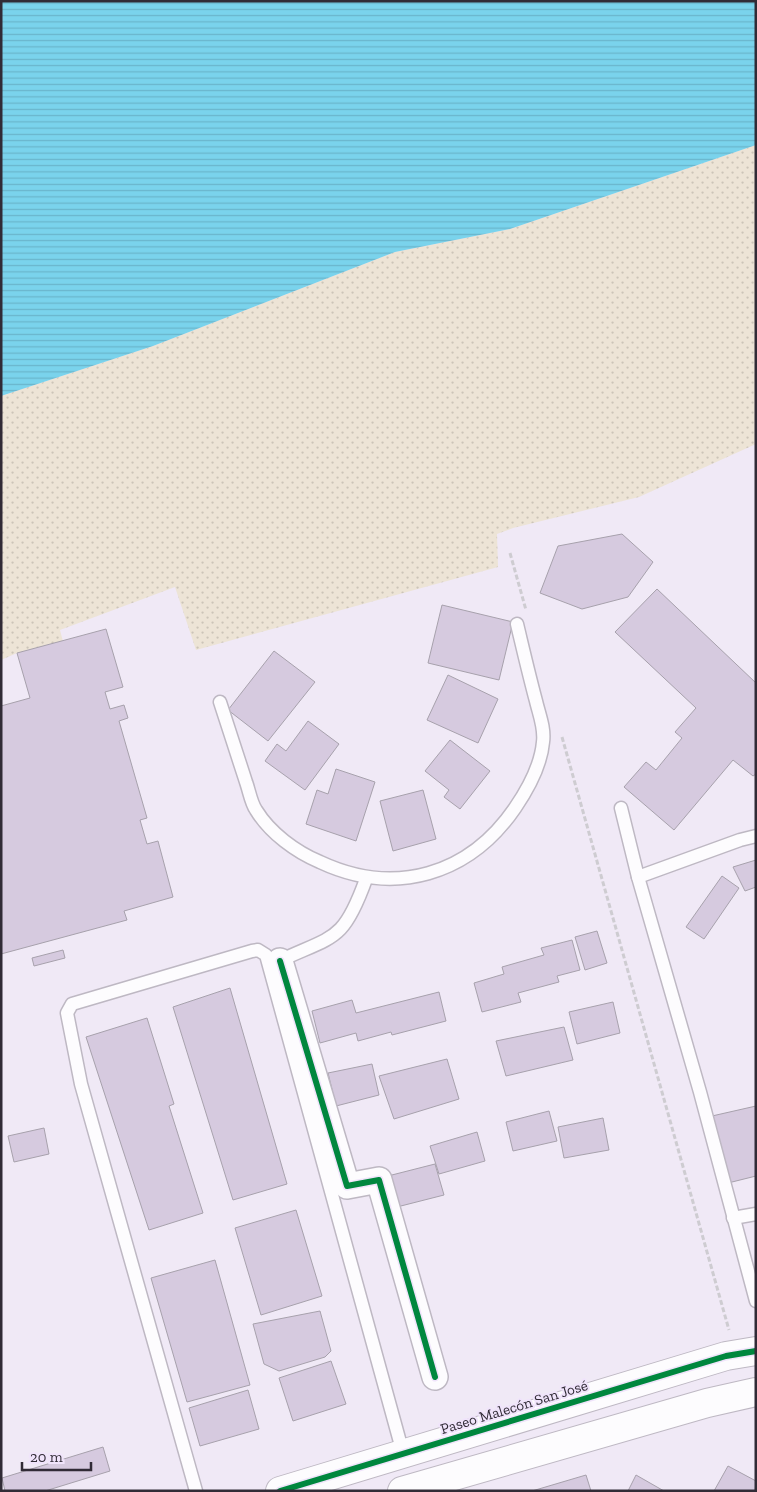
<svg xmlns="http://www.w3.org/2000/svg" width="757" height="1492" font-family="'Zilla Slab',serif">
<defs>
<pattern id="sand-dots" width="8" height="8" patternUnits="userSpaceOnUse" patternTransform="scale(1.25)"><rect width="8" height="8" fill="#ede4d6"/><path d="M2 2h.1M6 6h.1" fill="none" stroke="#ccc4b8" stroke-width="1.8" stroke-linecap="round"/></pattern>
<pattern id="water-rules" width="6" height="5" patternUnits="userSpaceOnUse" patternTransform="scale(1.25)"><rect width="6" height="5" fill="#7ad3ec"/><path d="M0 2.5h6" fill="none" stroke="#6ab5cb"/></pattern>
</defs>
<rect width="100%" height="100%" fill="#f0e9f6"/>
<path fill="url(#sand-dots)" d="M756,145v299l-117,53 -126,31 -16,6 1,33 -302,83 -21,-63 -115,43 7,27 -50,-4 -16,7v-264l152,-50 242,-94 115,-23z"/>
<path fill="url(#water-rules)" d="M1,1h755v144l-246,84 -115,23 -242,94 -152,50z"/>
<g fill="#d6cadf" stroke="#a7a1ac">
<path d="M622,534l31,28 -25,35 -46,12 -42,-16 18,-47z"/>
<path d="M657,589l99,94v91l-3,2 -20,-16 -59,70 -50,-43 22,-25 10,8 26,-32 -7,-6 21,-24 -81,-76z"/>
<path d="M442,605l71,17 -14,58 -71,-17z"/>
<path d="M106,629l17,58 -18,5 5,17 14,-4 4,13 -9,3 28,97 -7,2 7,24 11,-3 15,56 -49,14 3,9 -126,34v-248l29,-8 -13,-45z"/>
<path d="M274,651l41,31 -47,59 -40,-31z"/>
<path d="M448,675l50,24 -20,44 -51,-23z"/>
<path d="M308,721l31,23 -34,46 -40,-29 12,-17 9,7z"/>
<path d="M450,740l40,31 -30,38 -16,-12 5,-7 -24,-19z"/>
<path d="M336,769l39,13 -19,59 -50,-17 11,-34 11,4z"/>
<path d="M423,790l13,49 -43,12 -13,-50z"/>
<path d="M756,860v27l-11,4 -12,-24z"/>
<path d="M722,876l17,12 -35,51 -18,-12z"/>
<path d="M597,931l10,32 -22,7 -10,-33z"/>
<path d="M572,940l8,30 -23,6 2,6 -41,11 3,9 -39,10 -8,-29 30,-9 -2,-7 42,-12 -3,-7z"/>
<path d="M63,950l2,8 -31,8 -2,-8z"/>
<path d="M230,988l57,196 -54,16 -60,-193z"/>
<path d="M439,992l7,29 -54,14 -1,-3 -33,9 -2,-8 -36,10 -8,-32 40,-11 4,13z"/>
<path d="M613,1002l7,31 -43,11 -8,-32z"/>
<path d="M147,1018l27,86 -5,2 34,107 -54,17 -63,-193z"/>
<path d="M564,1027l9,33 -67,16 -10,-35z"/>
<path d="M447,1059l12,40 -65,20 -15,-43z"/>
<path d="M372,1064l7,31 -43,11 -8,-33z"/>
<path d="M756,1106v70l-28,7 -16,-67z"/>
<path d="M549,1111l8,30 -44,10 -7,-29z"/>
<path d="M603,1118l6,32 -45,8 -6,-31z"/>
<path d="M44,1128l5,26 -35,8 -6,-26z"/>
<path d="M477,1132l8,29 -46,13 -9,-28z"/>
<path d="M435,1164l9,31 -51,13 -9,-31z"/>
<path d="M296,1210l26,86 -61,19 -26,-87z"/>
<path d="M215,1260l35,125 -63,17 -36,-124z"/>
<path d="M320,1311l11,40 -6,6 -46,14 -15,-7 -11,-40z"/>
<path d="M331,1361l15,43 -53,17 -14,-43z"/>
<path d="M248,1390l11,39 -59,17 -11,-38z"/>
<path d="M103,1447l7,24 -65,20h-40l-3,-13z"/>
<path d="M728,1466l28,15 -1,10h-41z"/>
<path d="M586,1475l5,16h-59z"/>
<path d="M636,1475l28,16h-36z"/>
</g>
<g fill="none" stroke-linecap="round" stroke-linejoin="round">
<g stroke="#beb8c3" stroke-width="15">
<g id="service">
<path d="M220,702c9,27 17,53 26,80 3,8 5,21 10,28 14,23 40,42 64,52 75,35 149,13 195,-54 13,-19 26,-43 28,-66 2,-14 -4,-28 -7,-41 -7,-26 -13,-52 -19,-77"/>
<path d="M621,808l17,69 62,215 56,209"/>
<path d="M638,877l102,-37 16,-4"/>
<path d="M277,962c57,-27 66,-19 89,-83"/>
<path d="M733,1218l23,-4"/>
<path d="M196,1491l-115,-407 -14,-71 5,-9 180,-53 6,-1 8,5 137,498"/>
</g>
</g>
<g stroke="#beb8c3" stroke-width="28">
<path id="minor" d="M280,961l67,225 32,-6 56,197"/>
</g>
<g stroke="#beb8c3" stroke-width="30">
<g id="tertiary">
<path d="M280,1491l446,-135 30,-5"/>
<path d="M402,1491l305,-88 49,-11"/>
</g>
</g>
<g stroke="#ceccd1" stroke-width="3" stroke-dasharray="5 2.5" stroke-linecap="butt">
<path d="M510,553l16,57"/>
<path d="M562,737l167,593"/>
</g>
<use href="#service" stroke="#fdfcfe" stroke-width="12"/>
<use href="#minor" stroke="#fdfcfe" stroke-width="25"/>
<use href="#tertiary" stroke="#fdfcfe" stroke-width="28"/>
<g stroke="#f0e4fb" stroke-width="9">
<g id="cycleway">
<path d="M280,961l67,225 32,-6 56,197"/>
<path d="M280,1491l446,-135 30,-5"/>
</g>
</g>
<use href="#cycleway" stroke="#00873e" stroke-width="6"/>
</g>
<g text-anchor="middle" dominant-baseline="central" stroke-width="4" stroke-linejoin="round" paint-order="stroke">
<g font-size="15" fill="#312b36" stroke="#f0e4fb">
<text transform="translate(514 1407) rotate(-17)">Paseo Malecón San José</text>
</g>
</g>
<rect width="757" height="1492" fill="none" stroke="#312b36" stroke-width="5"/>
<path d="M22 1462v8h69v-8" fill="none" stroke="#312b36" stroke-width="2.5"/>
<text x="30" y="1462" font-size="15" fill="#312b36" stroke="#f0e4fb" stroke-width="4" paint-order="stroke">20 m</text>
</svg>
